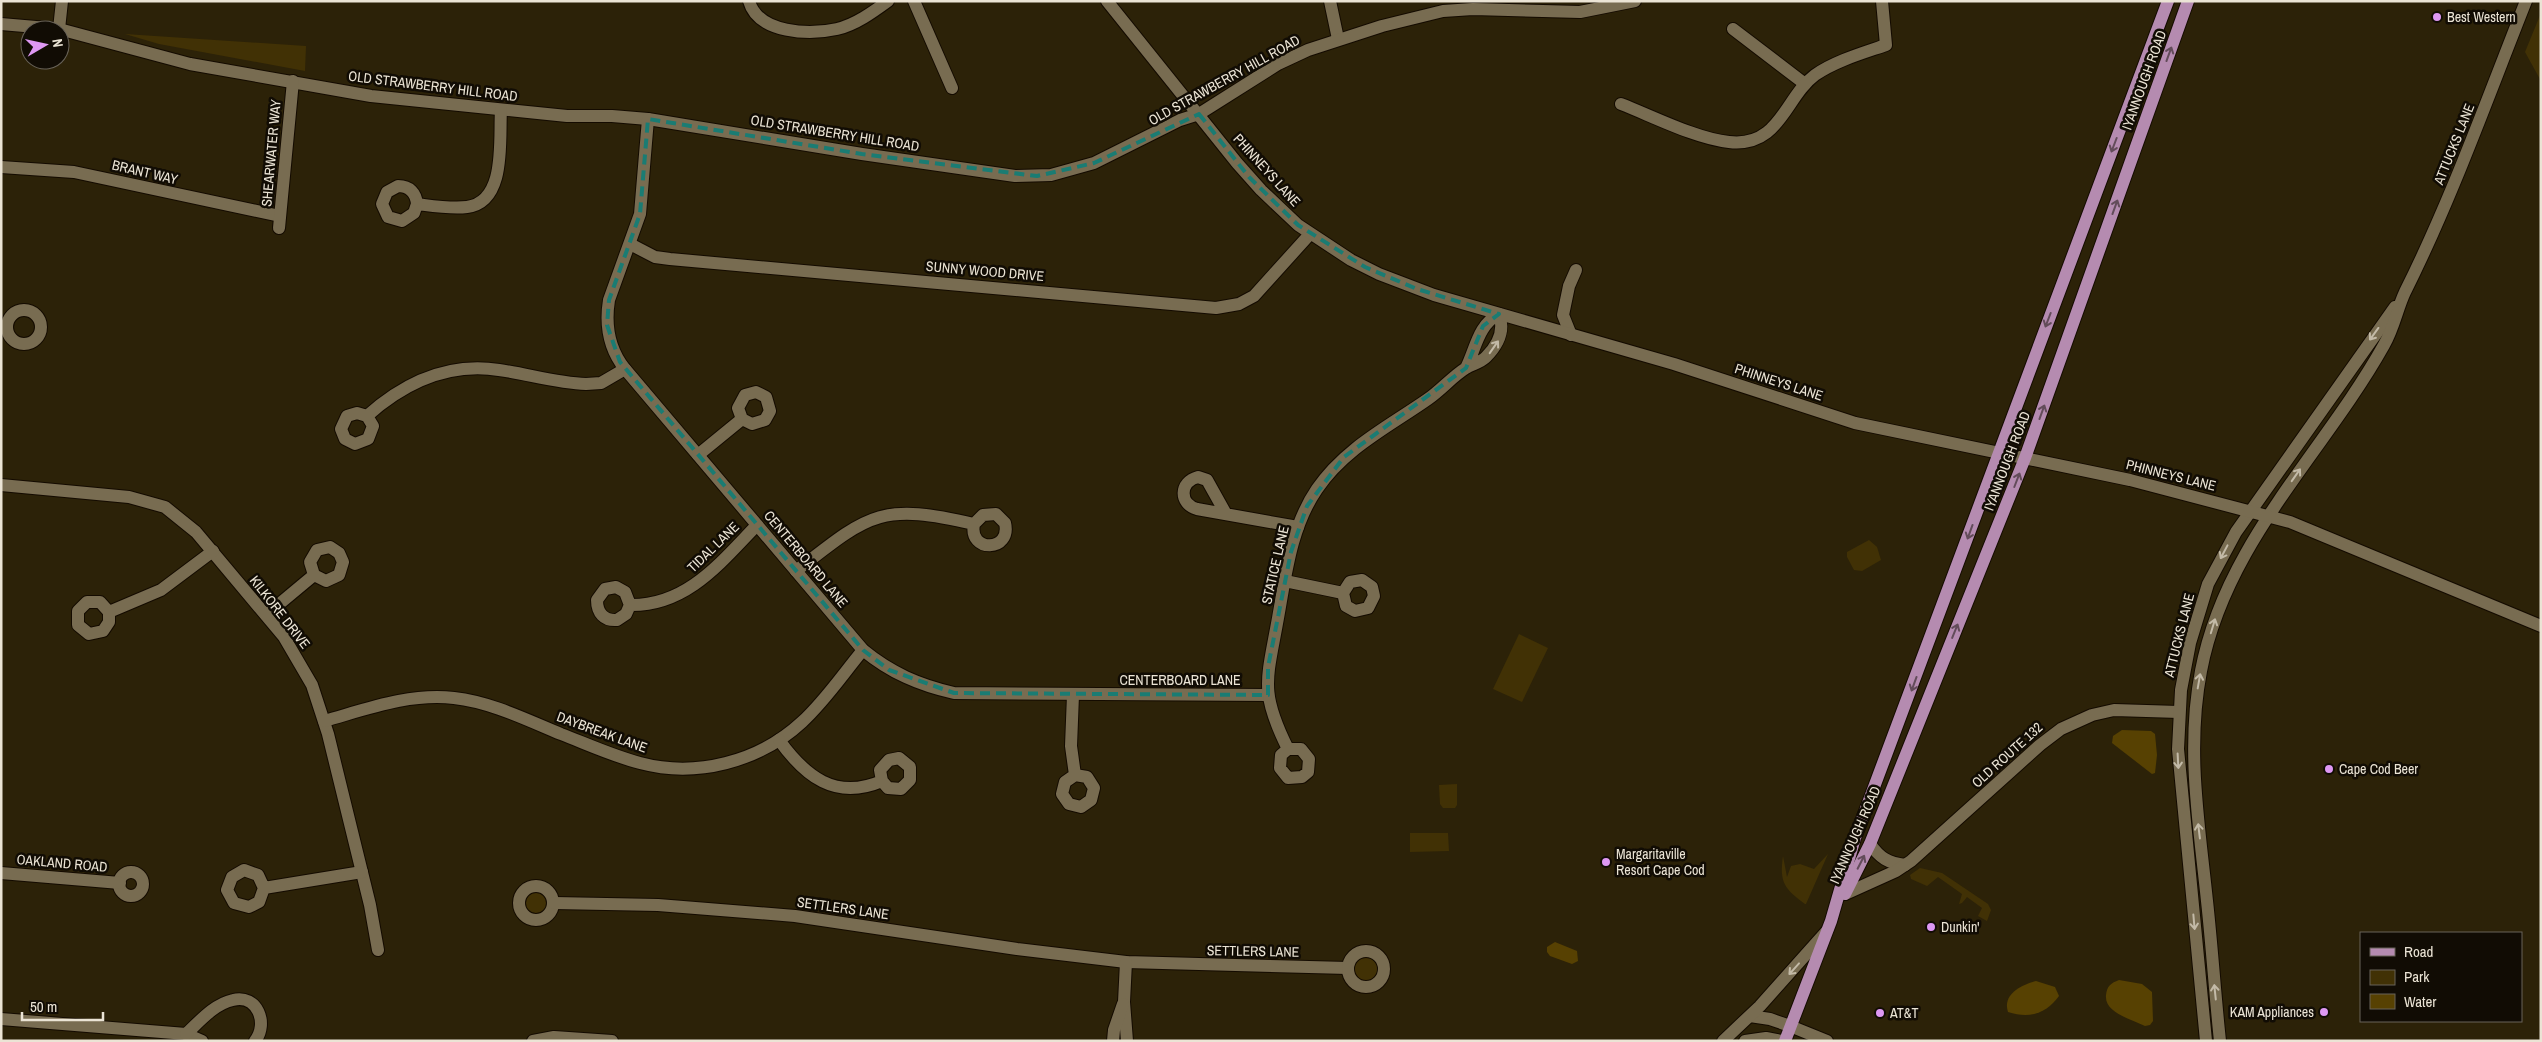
<svg xmlns="http://www.w3.org/2000/svg" width="2542" height="1042" font-family="'Archivo Narrow',sans-serif">
<rect width="100%" height="100%" fill="#2c2208"/>
<g fill="#413105">
<path d="M2541,13v68l-16,-29z"/>
<path d="M125,34l181,12 -1,25 -146,-27z"/>
<path d="M1869,540l8,7 4,13 -19,11 -8,-1 -7,-13v-5z"/>
<path d="M1519,634l29,14 -26,54 -29,-13z"/>
<path d="M1457,784v21l-2,3h-12l-3,-4 -1,-19z"/>
<path d="M1410,833h38l1,18 -39,1z"/>
<path d="M1828,854l-22,50h-1c-20,-15 -26,-21 -22,-48l4,21 4,-11 9,-2 14,5z"/>
<path d="M1920,868l22,5 46,31 3,6 -4,11 -9,-5 4,-8 -15,-11 -5,6 -3,1 3,-10 -24,-17 -11,9 -16,-7 -1,-4z"/>
<circle cx="536" cy="903" r="12"/>
<circle cx="1366" cy="970" r="12"/>
</g>
<g fill="#574102">
<path d="M2122,730l29,1 4,3 2,21 -2,18 -3,1 -40,-31 1,-7z"/>
<path d="M1555,942l22,9 1,10 -6,3 -22,-8 -3,-4v-5z"/>
<path d="M2119,980l23,4 10,8 1,29 -3,4 -5,1c-14,-7 -41,-13 -39,-31 1,-9 5,-12 13,-15z"/>
<path d="M2036,981l19,6 4,9c-13,18 -30,23 -51,16 -6,-18 14,-27 28,-31z"/>
</g>
<g fill="none" stroke-linecap="round" stroke-linejoin="round">
<g stroke="#140b00" stroke-width="14">
<g id="street">
<path d="M749,1c9,33 61,34 88,28 18,-4 36,-17 51,-28"/>
<path d="M914,1l38,87"/>
<path d="M1330,1l8,38"/>
<path d="M1,24l58,5 131,35 181,32 196,20h45l36,3 214,35 153,22 36,-1 43,-12 86,-43 19,-6 79,-50 30,-14 74,-24 61,-15 30,-2 107,3 55,-11"/>
<path d="M59,29l3,-28"/>
<path d="M1733,29l72,55"/>
<path d="M1621,104c31,12 76,35 108,38 51,6 56,-45 86,-67 20,-14 48,-22 71,-30l-4,-44"/>
<path d="M648,119l-8,95 -31,86c-4,25 0,49 16,69l238,281c28,23 56,35 91,43l314,2"/>
<path d="M1,167l73,5 206,44"/>
<path d="M417,204l-3,9 -12,8 -14,-4 -6,-13 5,-12 11,-6c12,0 18,7 19,18 16,2 34,5 50,3 40,-5 32,-68 34,-97"/>
<path d="M279,228l14,-147"/>
<path d="M630,244l25,13 15,2 546,49 23,-4 15,-8 56,-62"/>
<circle cx="24" cy="327" r="17"/>
<path d="M1571,335l-8,-20 6,-29 7,-16"/>
<path d="M367,416l6,10 -5,13 -13,5 -10,-5 -4,-10 6,-13 10,-3 10,3c37,-33 80,-54 132,-46 29,4 58,13 87,14l15,-1 24,-14"/>
<path d="M698,455l44,-36 10,5 13,-4 5,-9 -4,-14 -10,-5 -11,3 -7,13 4,11"/>
<path d="M1,485l128,12 36,10 31,25 88,105 28,48 16,49 42,171 8,45"/>
<path d="M1226,514l-19,-34 -9,-3c-19,5 -19,27 -1,32l101,18"/>
<path d="M796,571c73,-57 84,-69 178,-47 -6,29 38,28 31,-1l-9,-9 -13,1 -9,9"/>
<path d="M1285,581l58,12 3,13 9,5 13,-3 6,-12 -2,-9 -10,-7 -12,2 -7,11"/>
<path d="M630,605l-5,-13 -9,-5 -11,2 -8,11c0,13 7,21 20,20l9,-6 4,-9c57,1 91,-43 127,-80"/>
<path d="M109,612l-9,-10h-13l-9,9v14l11,9 14,-3 6,-9v-10l52,-22 52,-39"/>
<path d="M266,615l48,-40 -4,-13 7,-12 13,-3 9,6 4,9 -4,13 -13,6 -12,-6"/>
<path d="M1073,695l-2,51 4,29 -10,7 -3,12 7,10 12,3 10,-7 3,-12 -7,-11 -12,-2"/>
<path d="M324,721c43,-12 85,-28 130,-23 37,4 73,22 107,36 26,10 52,22 79,29 56,15 119,-1 162,-41 23,-21 41,-48 61,-72"/>
<path d="M779,740c26,36 56,61 103,41l6,7 13,1 9,-9v-13l-11,-9 -10,2 -9,10 2,11"/>
<path d="M1288,749h13l8,10 -1,13 -6,5 -14,1 -8,-10 1,-13 7,-6c-29,-58 -21,-69 -10,-131 8,-44 13,-91 39,-129 28,-41 71,-62 111,-90 13,-9 25,-23 38,-31 6,-4 14,-5 20,-11 12,-12 19,-27 13,-43 -21,11 -23,34 -33,54"/>
<path d="M1870,844c10,14 18,19 35,21"/>
<circle cx="131" cy="884" r="12"/>
<path d="M1,873l119,10"/>
<circle cx="536" cy="903" r="17"/>
<path d="M264,888l-6,-13 -14,-5 -12,7 -5,13 7,13 15,4 10,-5 5,-14 98,-16"/>
<path d="M1845,894l51,-23 15,-10 129,-116 21,-16 31,-14 22,-5 65,2"/>
<path d="M554,903l104,2 137,11 222,33 109,13 222,6"/>
<circle cx="1366" cy="969" r="18"/>
<path d="M1126,962l-2,40 3,39"/>
<path d="M1,1019l185,15 16,7"/>
<path d="M1790,1026l37,15"/>
<path d="M186,1034c13,-12 28,-30 47,-34 24,-6 36,23 22,41"/>
<path d="M533,1041l21,-4 58,4"/>
<path d="M1113,1041l1,-11 9,-26"/>
<path d="M2206,1041l-28,-292 3,-59 9,-47 18,-59 28,-52 159,-225"/>
<path d="M2220,1041c-5,-47 -8,-94 -13,-140 -8,-78 -21,-152 -6,-230 24,-128 122,-217 183,-326 10,-17 13,-36 21,-53 47,-94 82,-193 121,-291"/>
</g>
</g>
<g stroke="#140b00" stroke-width="14">
<g id="secondary">
<path d="M1107,1l130,162 24,27 37,35 53,35 28,14 55,21 240,69 181,59 275,57 160,42 251,104"/>
<path d="M1750,1016l20,3 20,7"/>
<path d="M1723,1041l37,-35 66,-74"/>
<path d="M1745,1041l21,-3 16,3"/>
</g>
</g>
<g stroke="#140b00" stroke-width="14">
<g id="primary">
<path d="M1845,894l25,-50 155,-386 163,-457"/>
<path d="M1785,1041l46,-120 24,-83 313,-837"/>
</g>
</g>
<use href="#street" stroke="#786c51" stroke-width="12"/>
<use href="#secondary" stroke="#786c51" stroke-width="12"/>
<use href="#primary" stroke="#b58bb0" stroke-width="12"/>
</g>
<defs><path id="oneway-shaft" d="M-6 0H5M1.5-3L5.5 0L1.5 3" fill="none" stroke-width="1.6" stroke-linecap="round" stroke-linejoin="round" transform="scale(1.25)"/></defs>
<g stroke="#634c5a">
<use href="#oneway-shaft" transform="translate(2169 54) rotate(-70)"/>
<use href="#oneway-shaft" transform="translate(2114 145) rotate(111)"/>
<use href="#oneway-shaft" transform="translate(2115 207) rotate(-70)"/>
<use href="#oneway-shaft" transform="translate(2048 320) rotate(111)"/>
<use href="#oneway-shaft" transform="translate(2042 412) rotate(-70)"/>
<use href="#oneway-shaft" transform="translate(2017 480) rotate(-69)"/>
<use href="#oneway-shaft" transform="translate(1970 532) rotate(110)"/>
<use href="#oneway-shaft" transform="translate(1955 631) rotate(-68)"/>
<use href="#oneway-shaft" transform="translate(1914 684) rotate(110)"/>
<use href="#oneway-shaft" transform="translate(1861 862) rotate(-63)"/>
</g>
<g stroke="#c3baa7">
<use href="#oneway-shaft" transform="translate(2374 334) rotate(126)"/>
<use href="#oneway-shaft" transform="translate(1494 347) rotate(-55)"/>
<use href="#oneway-shaft" transform="translate(2296 475) rotate(-55)"/>
<use href="#oneway-shaft" transform="translate(2224 552) rotate(118)"/>
<use href="#oneway-shaft" transform="translate(2213 626) rotate(-73)"/>
<use href="#oneway-shaft" transform="translate(2199 681) rotate(-80)"/>
<use href="#oneway-shaft" transform="translate(2178 761) rotate(87)"/>
<use href="#oneway-shaft" transform="translate(2199 831) rotate(-97)"/>
<use href="#oneway-shaft" transform="translate(2194 922) rotate(85)"/>
<use href="#oneway-shaft" transform="translate(1794 969) rotate(132)"/>
<use href="#oneway-shaft" transform="translate(2215 992) rotate(-96)"/>
</g>
<path fill="none" stroke="#1a7c73" stroke-width="4" stroke-dasharray="10 6" stroke-linejoin="round" d="M1199,114l50,63 49,48 67,42 52,22 82,25 -16,12 -17,42 -122,89 -37,49 -16,46 -23,115v28l-314,-2 -65,-23 -26,-20 -243,-288 -13,-37 2,-25 31,-86 8,-95 214,35 175,22 57,-13z"/>
<g fill="#de98f3" stroke="#110c04" stroke-width="2">
<circle cx="2437" cy="17" r="5"/>
<circle cx="2329" cy="769" r="5"/>
<circle cx="1606" cy="862" r="5"/>
<circle cx="1931" cy="927" r="5"/>
<circle cx="2324" cy="1012" r="5"/>
<circle cx="1880" cy="1013" r="5"/>
</g>
<g text-anchor="middle" dominant-baseline="central" stroke-width="5" stroke-linejoin="round" paint-order="stroke">
<g font-size="14" fill="#ebe4d5" stroke="#110c04" text-anchor="start">
<text x="2447" y="17">Best Western</text>
<text x="2339" y="769">Cape Cod Beer</text>
<text x="1616" y="854">Margaritaville<tspan x="1616" dy="16">Resort Cape Cod</tspan></text>
<text x="1941" y="927">Dunkin'</text>
<text x="2314" y="1012" text-anchor="end">KAM Appliances</text>
<text x="1890" y="1013">AT&amp;T</text>
</g>
<g font-size="14" fill="#ebe4d5" stroke="#110c04">
<text transform="translate(1224 80) rotate(-29)">OLD STRAWBERRY HILL ROAD</text>
<text transform="translate(2144 80) rotate(-70)">IYANNOUGH ROAD</text>
<text transform="translate(433 86) rotate(7)">OLD STRAWBERRY HILL ROAD</text>
<text transform="translate(835 133) rotate(9)">OLD STRAWBERRY HILL ROAD</text>
<text transform="translate(2454 144) rotate(-68)">ATTUCKS LANE</text>
<text transform="translate(271 153) rotate(-85)">SHEARWATER WAY</text>
<text transform="translate(1267 170) rotate(48)">PHINNEYS LANE</text>
<text transform="translate(145 172) rotate(13)">BRANT WAY</text>
<text transform="translate(985 271) rotate(5)">SUNNY WOOD DRIVE</text>
<text transform="translate(1779 382) rotate(18)">PHINNEYS LANE</text>
<text transform="translate(2007 461) rotate(-69)">IYANNOUGH ROAD</text>
<text transform="translate(2171 475) rotate(14)">PHINNEYS LANE</text>
<text transform="translate(713 547) rotate(-44)">TIDAL LANE</text>
<text transform="translate(806 559) rotate(50)">CENTERBOARD LANE</text>
<text transform="translate(1275 565) rotate(-77)">STATICE LANE</text>
<text transform="translate(280 612) rotate(52)">KILKORE DRIVE</text>
<text transform="translate(2179 635) rotate(-76)">ATTUCKS LANE</text>
<text x="1180" y="680">CENTERBOARD LANE</text>
<text transform="translate(602 732) rotate(20)">DAYBREAK LANE</text>
<text transform="translate(2007 755) rotate(-42)">OLD ROUTE 132</text>
<text transform="translate(1855 835) rotate(-66)">IYANNOUGH ROAD</text>
<text transform="translate(62 863) rotate(5)">OAKLAND ROAD</text>
<text transform="translate(843 908) rotate(8)">SETTLERS LANE</text>
<text transform="translate(1253 951) rotate(1)">SETTLERS LANE</text>
</g>
</g>
<rect width="2542" height="1042" fill="none" stroke="#ebe4d5" stroke-width="5"/>
<rect x="2360" y="932" width="162" height="90" fill="#110c04" stroke="#686258"/>
<rect x="2370" y="948" width="25" height="8" fill="#b58bb0" stroke="#686258"/>
<text x="2404" y="957" font-size="15" fill="#ebe4d5">Road</text>
<rect x="2370" y="970" width="25" height="15" fill="#413105" stroke="#686258"/>
<text x="2404" y="982" font-size="15" fill="#ebe4d5">Park</text>
<rect x="2370" y="994" width="25" height="15" fill="#574102" stroke="#686258"/>
<text x="2404" y="1007" font-size="15" fill="#ebe4d5">Water</text>
<g transform="translate(45 45) rotate(81)"><circle r="24" fill="#110c04" stroke="#686258"/>
<path d="M0-4L9 19L0 12L-9 19Z" fill="#de98f3"/>
<text y="-8" font-size="14" font-weight="bold" text-anchor="middle" fill="#ebe4d5">N</text>
</g>
<path d="M22 1012v8h81v-8" fill="none" stroke="#ebe4d5" stroke-width="2.5"/>
<text x="30" y="1012" font-size="15" fill="#ebe4d5" stroke="#110c04" stroke-width="4" paint-order="stroke">50 m</text>
</svg>
